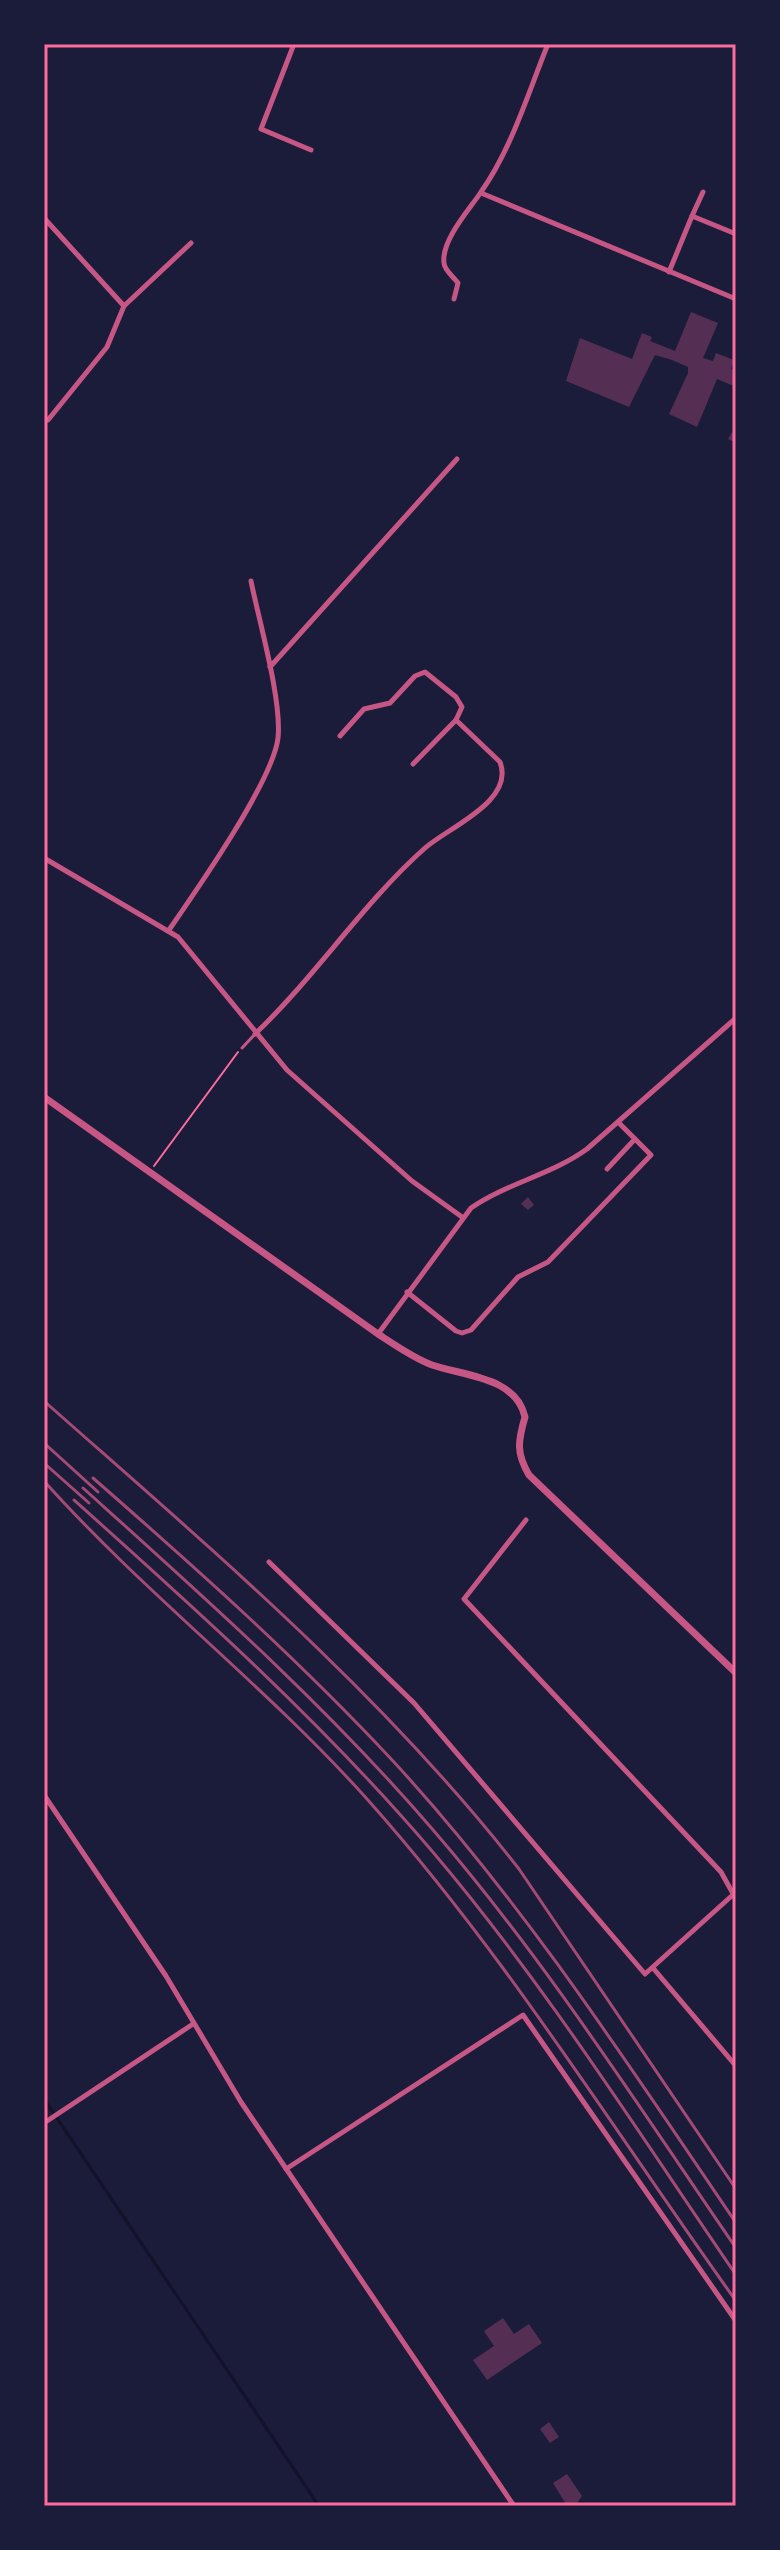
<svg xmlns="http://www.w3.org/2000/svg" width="780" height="2550" font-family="'Golos Text',sans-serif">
<rect width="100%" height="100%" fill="#1b1b3a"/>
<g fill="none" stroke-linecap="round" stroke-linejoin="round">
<path stroke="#12122b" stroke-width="3" d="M44,2099l275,407"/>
</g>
<g fill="#542f53">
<path d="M691,312l27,11 -15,35 10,3 3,-8 18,7 -3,9 5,2v16l-19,-8 -20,48 -28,-13 19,-41v-6l-16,-7 -17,-5 -26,52 -63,-26 14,-43 52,21 10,-26 10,4 -2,4 25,10z"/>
<path d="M736,426v17l-8,-4z"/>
<path d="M528,1197l6,8 -6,5 -7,-6z"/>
<path d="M503,2318l11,16 15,-10 13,19 -55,37 -14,-20 21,-14 -10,-15z"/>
<path d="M549,2422l10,15 -9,6 -10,-14z"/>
<path d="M567,2474l15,22 -7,10h-8l-14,-23z"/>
</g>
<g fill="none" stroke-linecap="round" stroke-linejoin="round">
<path stroke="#ff6b9d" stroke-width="2" d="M154,1166l84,-114"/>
<path stroke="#c65784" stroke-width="3" d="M242,1048l13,-14"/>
<g stroke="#c65784" stroke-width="5">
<path d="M294,44l-33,85 50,21"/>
<path d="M481,193l255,106"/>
<path d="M692,216l11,-24"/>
<path d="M44,218l80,88 -17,41 -59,73"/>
<path d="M669,272l23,-56 44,18"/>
<path d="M454,299l4,-16c-4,-6 -14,-13 -14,-20 -3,-23 26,-54 37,-71 31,-44 47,-99 67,-148"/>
<path d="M124,306l67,-63"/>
<path d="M270,667l187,-208"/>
<path d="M413,764l43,-44"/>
<path d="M44,858l134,79 109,133 125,111 50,36"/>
<path d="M169,930c27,-39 104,-149 109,-192 4,-38 -19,-117 -27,-157"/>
<path d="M255,1034c60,-57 109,-132 170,-186 24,-21 90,-47 75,-86l-44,-42 6,-13 -6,-10 -31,-25 -10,4 -25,27 -26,6 -24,27"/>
<path d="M607,1169l28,-30"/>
<path d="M407,1292l49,39 6,2 9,-3 47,-53 30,-15 103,-107 -33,-33"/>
<path d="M378,1334l93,-126c36,-25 80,-33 116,-59l149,-131"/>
<path d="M526,1520l-62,79 257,273 15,27"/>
<path d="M269,1562l145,141 231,271 91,-82"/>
<path d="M44,1795l122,181 75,126 273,404"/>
<path d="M653,1968l83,98"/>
<path d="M44,2123l149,-99"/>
<path d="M286,2169l237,-154 213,306"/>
</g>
<path stroke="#c65784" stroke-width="7" d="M44,1097l334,237c17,11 35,24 54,31 33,11 84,12 93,52 -7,24 -9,36 4,58l207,198"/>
<g stroke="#a44b75" stroke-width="3">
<path d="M44,1401c167,148 337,291 475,468l217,320"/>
<path d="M44,1443l54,49"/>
<path d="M44,1463l45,40"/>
<path d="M93,1478c104,91 206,182 300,283 130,141 235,303 343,462"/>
<path d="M44,1481c101,113 222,205 323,318 140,157 247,332 369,502"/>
<path d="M83,1488c122,110 244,218 351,343 112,130 205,276 302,417"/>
<path d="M74,1500c125,112 249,223 358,351 113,133 206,281 304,424"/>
</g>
</g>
<rect width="780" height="2550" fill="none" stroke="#1b1b3a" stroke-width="92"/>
<rect x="46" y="46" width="688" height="2458" fill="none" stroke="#ff6b9d" stroke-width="3"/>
</svg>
